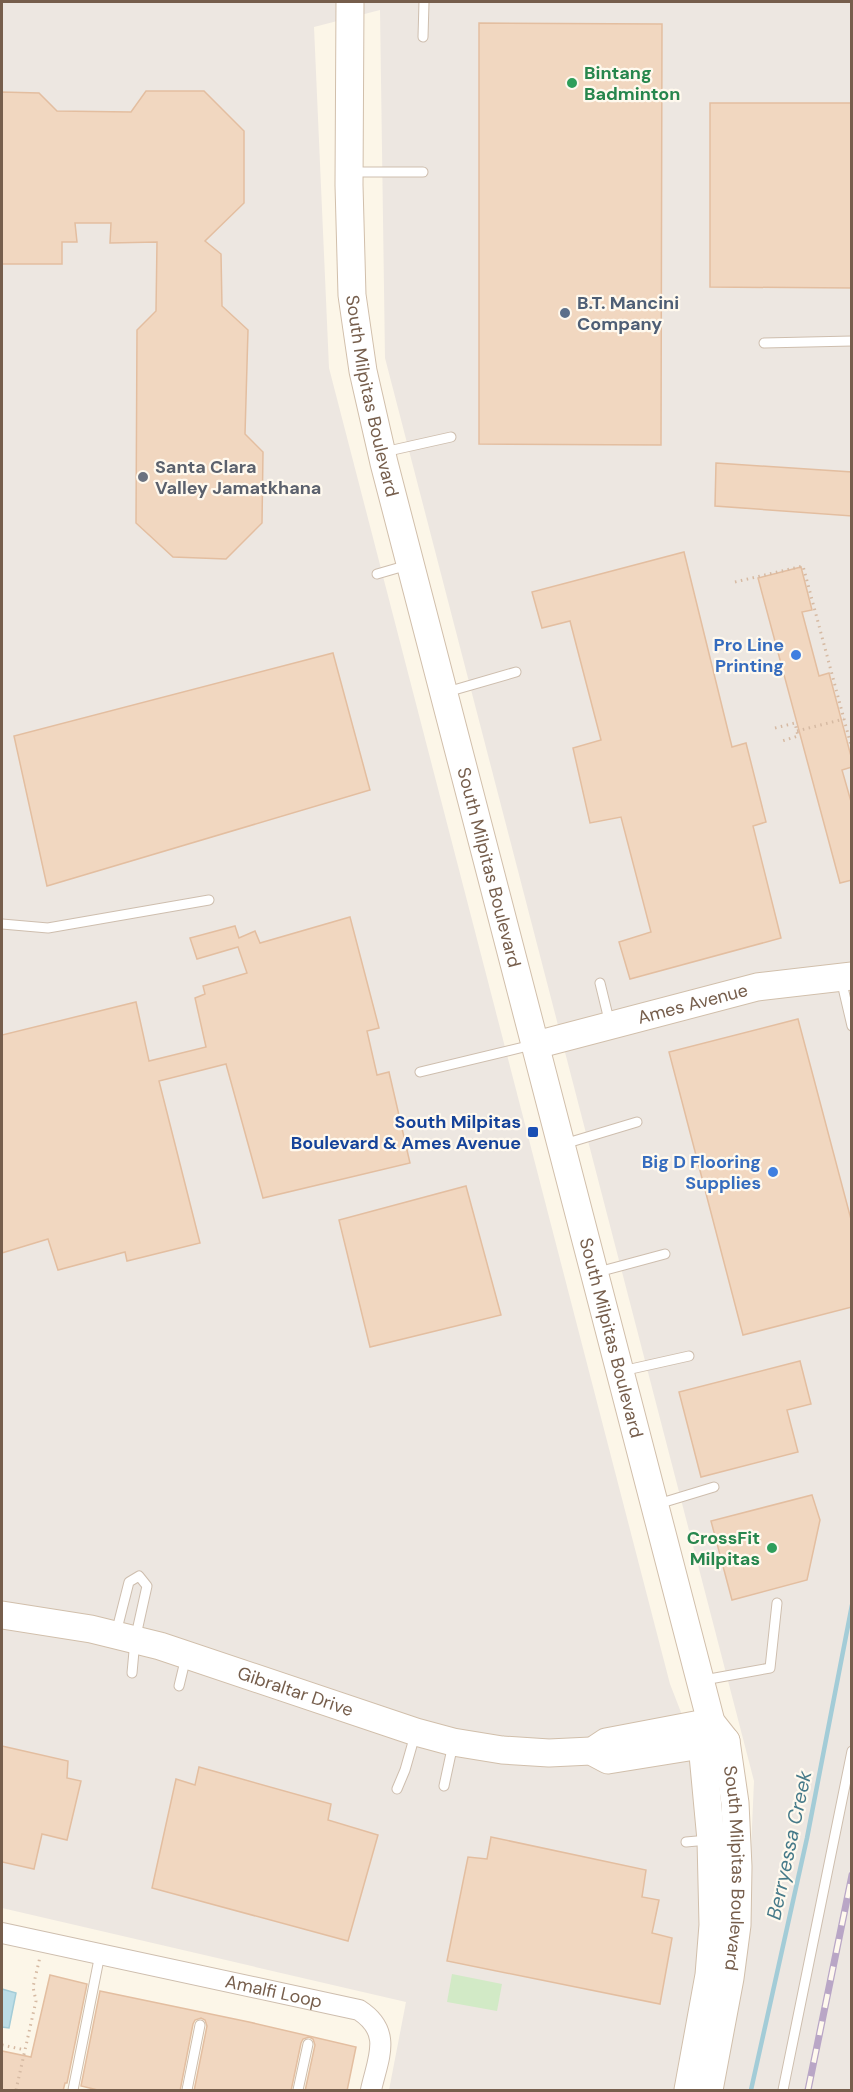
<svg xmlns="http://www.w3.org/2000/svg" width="853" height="2092" font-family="'DM Sans',sans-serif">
<rect width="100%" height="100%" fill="#fcf6e8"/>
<path fill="#ede7e1" d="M2,2h849v2088h-131l27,-148 7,-161 -369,-1423 -5,-348 -66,17 15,341 341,1316 47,121 -34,285h-294l17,-88 -404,-94z"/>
<path fill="#d2eac6" d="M452,1974l50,10 -5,27 -50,-9z"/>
<path fill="#bcdde6" stroke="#a3ccd7" stroke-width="1.5" d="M2,1989l14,4 -7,35 -7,-1z"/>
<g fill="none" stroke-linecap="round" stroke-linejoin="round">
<path stroke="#a3ccd7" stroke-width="4.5" d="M751,2090l56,-252 45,-233"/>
</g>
<g fill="#f1d7c0" stroke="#e3bea0" stroke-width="1.5">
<path d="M479,23l183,1 -1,421 -182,-1z"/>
<path d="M146,91h58l40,40v72l-39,38 16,13 1,52 26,24 -3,104 18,18 -1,71 -36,36 -53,-2 -37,-34 1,-193 19,-19 1,-69 -47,1 1,-20h-36l2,19h-15v22h-60v-172l37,1 18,18 74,1z"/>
<path d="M710,103h142v185l-142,-1z"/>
<path d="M716,463l136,9v44l-137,-10z"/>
<path d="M684,552l48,195 14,-4 20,79 -13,4 28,112 -151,41 -11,-37 32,-10 -30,-115 -31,6 -17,-75 28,-8 -31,-119 -28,7 -10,-36z"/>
<path d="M801,567l11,43 -10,2 17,64 10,-3 23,87v7l-10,3 10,35v75l-12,3 -82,-305z"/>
<path d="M333,653l37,137 -323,96 -33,-150z"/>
<path d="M350,917l29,111 -12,3 10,44 12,-3 21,91 -147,35 -37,-134 -67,17 41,162 -73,18 -2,-9 -67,18 -10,-31 -46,14v-218l134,-33 13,59 57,-14 -11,-49 10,-4 -2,-8 44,-13 -9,-26 -41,12 -7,-21 45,-12 4,12 16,-7 5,12z"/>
<path d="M798,1019l54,204v84l-109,28 -74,-283z"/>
<path d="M466,1186l35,129 -131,32 -31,-127z"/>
<path d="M800,1361l11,43 -24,6 11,42 -97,25 -22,-85z"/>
<path d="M812,1495l8,25 -13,60 -75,20 -21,-79z"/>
<path d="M2,1746l66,15 -1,17 14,3 -14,59 -25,-6 -8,35 -32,-7z"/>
<path d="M199,1767l132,37 -3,16 50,15 -30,106 -196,-53 24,-109 19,6z"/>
<path d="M491,1837l155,33 -4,27 17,3 -7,33 20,5 -12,66 -213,-43 21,-104 19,2z"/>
<path d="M50,1975l37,9 -20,99h-2l-2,8h-61v-40l29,6z"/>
<path d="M100,1991l149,31 107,25 -9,44h-42l10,-46 -2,-6 -4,-2 -6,2 -2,4 -10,48h-97l13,-65 -2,-6 -4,-2 -6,2 -2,4 -13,67h-78l-21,-5z"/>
</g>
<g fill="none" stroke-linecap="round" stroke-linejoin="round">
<g stroke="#cebeae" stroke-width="11">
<g id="lane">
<path d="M423,37l1,-35"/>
<path d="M352,172h71"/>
<path d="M764,343l88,-2"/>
<path d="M384,452l67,-15"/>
<path d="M377,574l31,-9"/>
<path d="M447,692l69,-20"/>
<path d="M2,924l46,4 161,-28"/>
<path d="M841,979l11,47"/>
<path d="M600,983l10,41"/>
<path d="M420,1072l112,-27"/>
<path d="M564,1144l73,-22"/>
<path d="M598,1272l67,-18"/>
<path d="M622,1371l67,-15"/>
<path d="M658,1504l56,-17"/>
<path d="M116,1633l13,-51 10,-6 8,10 -12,54 -3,33"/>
<path d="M704,1680l66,-12 7,-65"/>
<path d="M179,1686l7,-29"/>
<path d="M444,1786l9,-42"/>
<path d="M397,1789l8,-19 10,-35"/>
<path d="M686,1842l22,-2"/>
<path d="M73,2090l27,-136"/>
<path d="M187,2090l13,-65"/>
<path d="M298,2090l10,-46"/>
<path d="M783,2090l69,-339"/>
</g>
</g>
<g stroke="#cebeae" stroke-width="22">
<g id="street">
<path id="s1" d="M2,1933l357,77c34,22 19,48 12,80"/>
</g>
</g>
<g stroke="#d1bfab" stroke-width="29">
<g id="secondary">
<path id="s2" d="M350,2l-1,183 3,110 11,76 21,92 327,1259 15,19 9,62 3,64 -1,58 -7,53 -21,112"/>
<path id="s3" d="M536,1045l221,-58 95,-11"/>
<path id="s4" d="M2,1615l89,14 69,17 256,86 37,10 49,8 47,3 42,-2 17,9 118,-19"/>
<path d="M597,1748l9,-6 105,-20"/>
<path d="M688,2090l21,-115 4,-50 -2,-85 -9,-96 7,-17"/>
</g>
</g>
<g stroke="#d6baa3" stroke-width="3" stroke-dasharray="1.5 4.5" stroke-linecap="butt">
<path d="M735,582l68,-16 49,183"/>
<path d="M775,728l20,-5 3,13 -19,6"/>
<path d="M797,731l47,-12"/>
<path d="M2,2045l23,5"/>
<path d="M16,2090l20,-89 -3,-14 7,-30"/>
</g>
<use href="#lane" stroke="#fff" stroke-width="9"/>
<use href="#street" stroke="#fff" stroke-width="20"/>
<use href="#secondary" stroke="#fff" stroke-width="27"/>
<g stroke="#b9a6c6" stroke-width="7">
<path id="rail" d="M808,2090l44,-215"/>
</g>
<use href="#rail" stroke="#fff9ee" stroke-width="4.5" stroke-dasharray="14" stroke-linecap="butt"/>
</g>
<g fill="#2e9e5b" stroke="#fff9ee" stroke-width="2">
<circle cx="572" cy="83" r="6"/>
<circle cx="772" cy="1548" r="6"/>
</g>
<circle fill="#5c6f8a" stroke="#fff9ee" stroke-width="2" cx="565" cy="313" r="6"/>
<circle fill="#6b7280" stroke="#fff9ee" stroke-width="2" cx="143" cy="477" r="6"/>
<g fill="#3f7fe0" stroke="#fff9ee" stroke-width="2">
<circle cx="796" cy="655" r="6"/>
<circle cx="773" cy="1172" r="6"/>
</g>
<rect fill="#1a4fb4" stroke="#fff9ee" stroke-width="2" x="527" y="1126" width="12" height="12" rx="3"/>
<g text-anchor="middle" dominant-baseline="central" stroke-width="4.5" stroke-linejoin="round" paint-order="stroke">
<g font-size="18" font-weight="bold" fill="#27864d" stroke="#fff9ee" text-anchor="start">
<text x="584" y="73">Bintang<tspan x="584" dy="21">Badminton</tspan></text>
<text x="760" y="1538" text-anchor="end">CrossFit<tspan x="760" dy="21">Milpitas</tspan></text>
</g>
<g font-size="18" font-weight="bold" fill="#4e5e75" stroke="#fff9ee" text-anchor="start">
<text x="577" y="303">B.T. Mancini<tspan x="577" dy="21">Company</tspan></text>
</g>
<g font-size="18" fill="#765e4c" stroke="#fff9ee">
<text stroke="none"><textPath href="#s2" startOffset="396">South Milpitas Boulevard</textPath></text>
<text stroke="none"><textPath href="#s2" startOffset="882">South Milpitas Boulevard</textPath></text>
<text stroke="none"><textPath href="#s3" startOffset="162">Ames Avenue</textPath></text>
<text stroke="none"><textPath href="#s2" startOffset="1368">South Milpitas Boulevard</textPath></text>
<text stroke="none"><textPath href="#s4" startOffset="304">Gibraltar Drive</textPath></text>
<text stroke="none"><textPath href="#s2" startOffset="1917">South Milpitas Boulevard</textPath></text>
<text stroke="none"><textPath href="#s1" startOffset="278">Amalfi Loop</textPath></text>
</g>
<g font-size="18" font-weight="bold" fill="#5b616d" stroke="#fff9ee" text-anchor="start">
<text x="155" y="467">Santa Clara<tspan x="155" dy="21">Valley Jamatkhana</tspan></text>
</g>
<g font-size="18" font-weight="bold" fill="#366cbe" stroke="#fff9ee" text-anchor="end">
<text x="784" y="645">Pro Line<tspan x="784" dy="21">Printing</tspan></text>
<text x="761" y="1162">Big D Flooring<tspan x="761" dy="21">Supplies</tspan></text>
</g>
<g font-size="18" font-weight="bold" fill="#164399" stroke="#fff9ee" text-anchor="end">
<text x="521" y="1122">South Milpitas<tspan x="521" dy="21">Boulevard &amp; Ames Avenue</tspan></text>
</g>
<g font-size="20" font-style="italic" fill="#467a89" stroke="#fff9ee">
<text transform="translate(789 1845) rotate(-78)">Berryessa Creek</text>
</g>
</g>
<rect width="853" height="2092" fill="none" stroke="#765e4c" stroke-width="6"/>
</svg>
